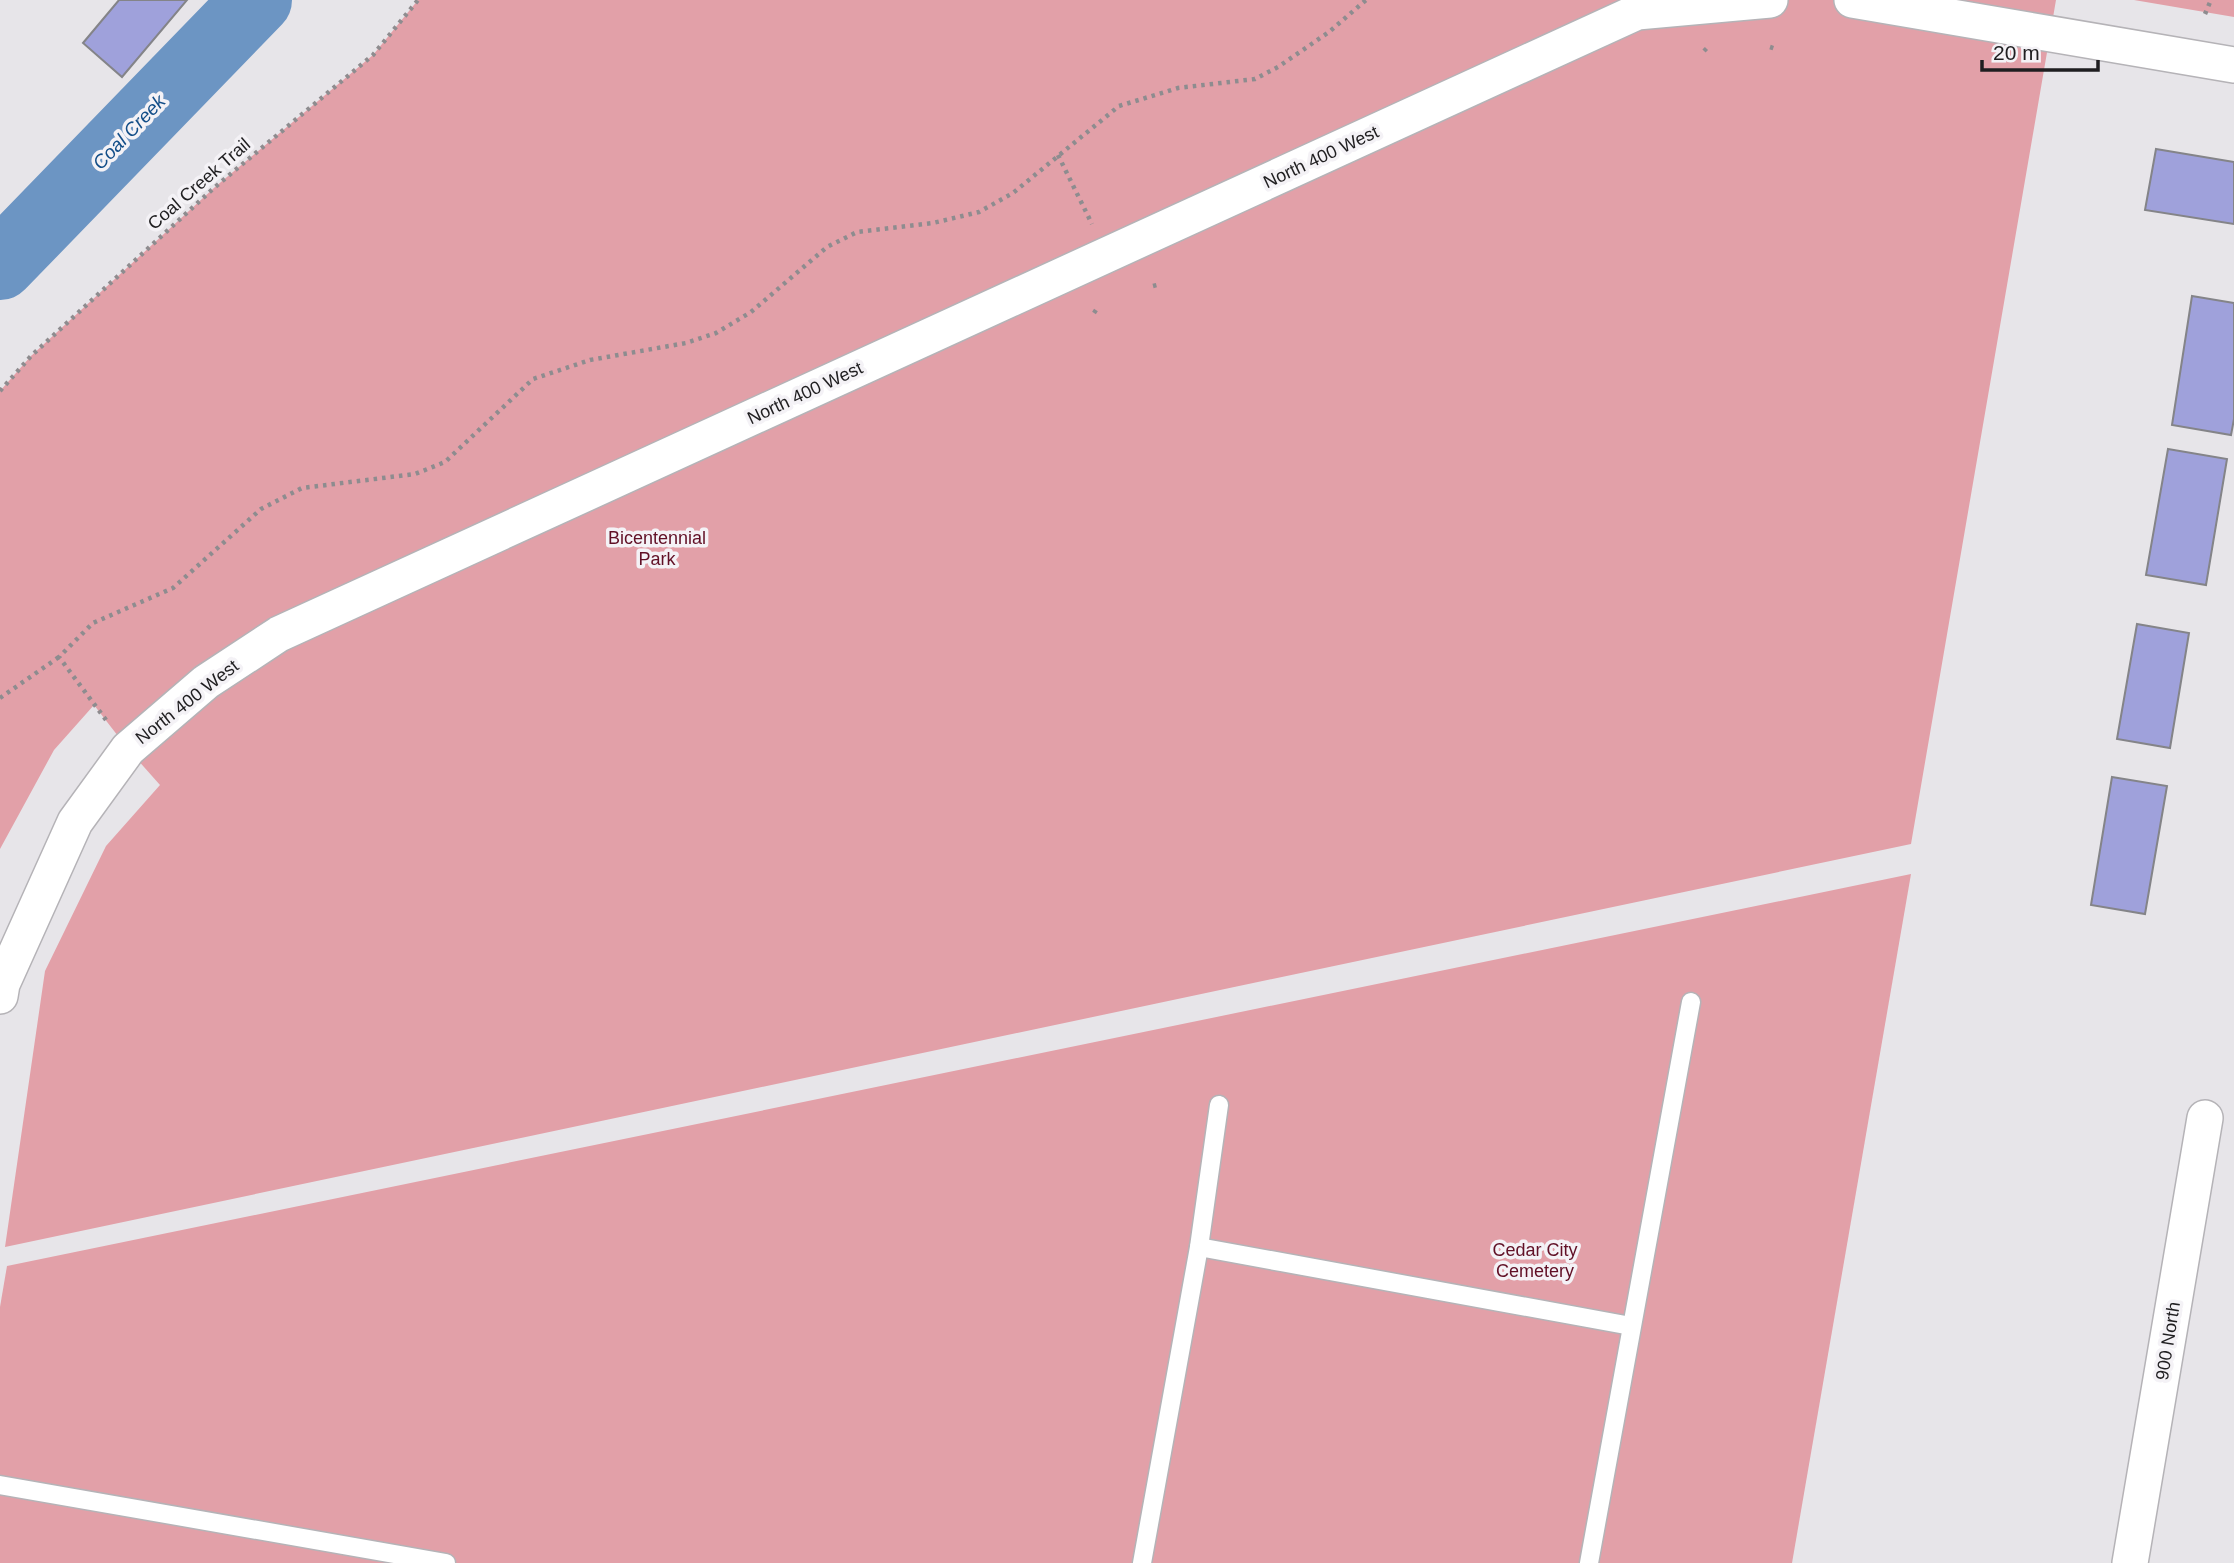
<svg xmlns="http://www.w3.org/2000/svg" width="2234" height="1563" font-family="Helvetica,sans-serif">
<rect width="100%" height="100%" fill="#e7e5e9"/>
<g fill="#e2a0a8">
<path d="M418,0h1638l-145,844 -1906,403 40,-276 61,-125 54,-61 -32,-36 -34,-44 -40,45 -54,99v-458l31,-35 184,-169 158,-132z"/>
<path d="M2134,0h100v17z"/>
<path d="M1911,874l-119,689h-1792v-256l7,-41z"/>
</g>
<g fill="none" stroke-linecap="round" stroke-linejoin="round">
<path stroke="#6c95c3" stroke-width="70" d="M0,265l257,-265"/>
</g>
<g fill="#9fa1db" stroke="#848488" stroke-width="2">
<path d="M119,0h68l-65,77 -39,-34z"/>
<path d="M2156,149l78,13v62l-89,-14z"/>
<path d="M2192,296l42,7v116l-3,16 -59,-10z"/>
<path d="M2168,449l59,10 -21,126 -60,-10z"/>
<path d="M2137,624l52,9 -19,115 -53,-9z"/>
<path d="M2112,777l55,9 -22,128 -54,-9z"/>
</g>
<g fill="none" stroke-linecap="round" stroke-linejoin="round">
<g stroke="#b5b3b7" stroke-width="21">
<g id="service">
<path d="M1199,1247l432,79"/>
<path d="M0,1485l446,78"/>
<path d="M1142,1563l57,-316 20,-142"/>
<path d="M1589,1563l102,-561"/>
</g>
</g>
<g stroke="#b5b3b7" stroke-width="38">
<g id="minor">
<path d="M1852,0l382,65"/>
<path d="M0,996l2,-12 73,-162 53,-73 78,-67 73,-48 1358,-622 133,-12"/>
<path d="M2130,1563l75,-445"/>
</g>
</g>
<g stroke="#8e8c8f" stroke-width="4.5" stroke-dasharray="3.5 5" stroke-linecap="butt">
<path d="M2205,14l6,-14"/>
<path d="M1770,47l6,2"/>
<path d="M1704,51l3,-3"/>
<path d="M1058,155l34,69"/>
<path d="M1153,286l4,-1"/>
<path d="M1094,313l2,-3"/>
<path d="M0,391l31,-35 184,-169 158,-132 45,-55"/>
<path d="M0,698l59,-41"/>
<path d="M106,720l-47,-63 34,-34 80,-35 88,-79 41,-21 113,-14 30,-12 88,-83 57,-19 96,-17 30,-10 35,-21 76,-65 30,-15 76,-9 46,-11 34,-19 106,-87 59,-18 77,-9 23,-12 51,-35 37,-32"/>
</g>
<use href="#service" stroke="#fff" stroke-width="18"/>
<use href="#minor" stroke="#fff" stroke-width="35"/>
</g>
<g text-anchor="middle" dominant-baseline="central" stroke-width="7" stroke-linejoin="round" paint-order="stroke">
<g font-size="18" fill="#1f1e20" stroke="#f4f2f6">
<text transform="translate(1321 157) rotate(-25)">North 400 West</text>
<text transform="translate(199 184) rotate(-41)">Coal Creek Trail</text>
<text transform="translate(805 393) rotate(-25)">North 400 West</text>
<text transform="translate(187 702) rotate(-38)">North 400 West</text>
<text transform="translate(2168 1341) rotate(-81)">900 North</text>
</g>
<g font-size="18" fill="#611026" stroke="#f4f2f6">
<text x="657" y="538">Bicentennial<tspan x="657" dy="21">Park</tspan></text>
<text x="1535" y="1250">Cedar City<tspan x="1535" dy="21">Cemetery</tspan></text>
</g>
<g font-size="19" font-style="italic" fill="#134e88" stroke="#f4f2f6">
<text transform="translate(129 132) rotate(-46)">Coal Creek</text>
</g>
</g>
<path d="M1982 60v10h116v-10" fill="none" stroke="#1f1e20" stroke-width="3.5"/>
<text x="1993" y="60" font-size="21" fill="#1f1e20" stroke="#f4f2f6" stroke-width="5" paint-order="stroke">20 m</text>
</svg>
